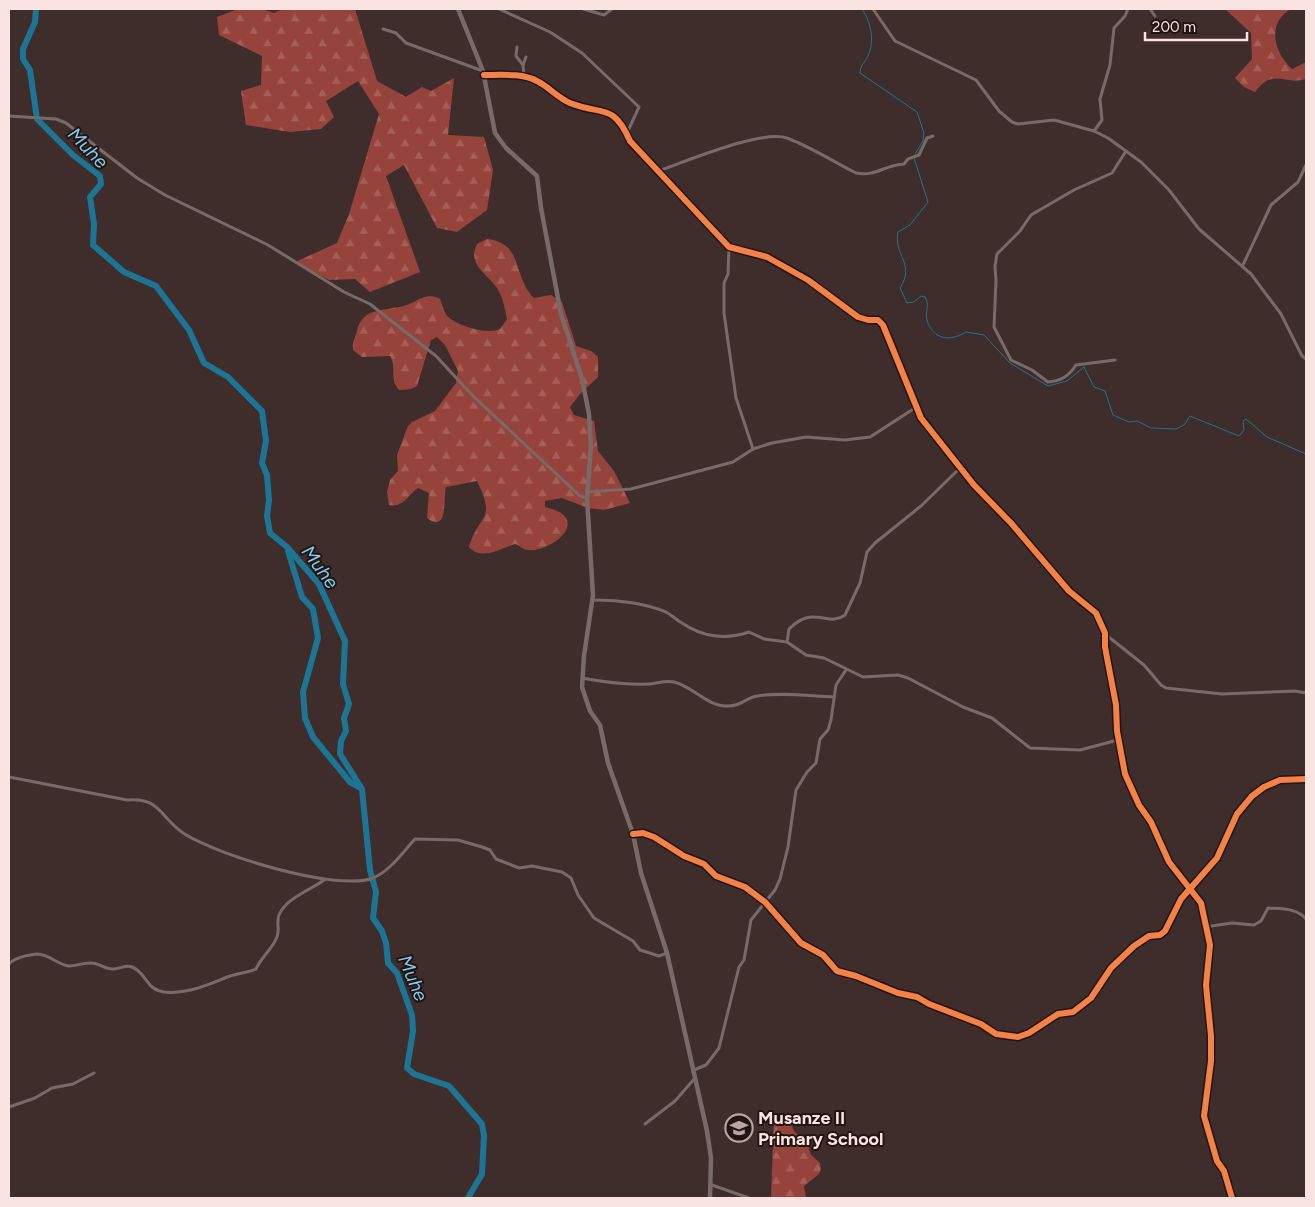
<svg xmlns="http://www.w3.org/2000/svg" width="1315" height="1207" font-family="Figtree,sans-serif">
<defs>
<pattern id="forest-firs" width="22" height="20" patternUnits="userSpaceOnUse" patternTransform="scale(1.25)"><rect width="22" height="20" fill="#96433b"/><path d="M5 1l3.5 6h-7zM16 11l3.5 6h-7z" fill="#a65e57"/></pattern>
</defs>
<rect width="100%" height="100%" fill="#3f2d2b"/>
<g fill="url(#forest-firs)">
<path d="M238,9h24l12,4 9,-4h72l22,72 29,16 16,-10 9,4 23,-13 -6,57 36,2 9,33 -6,40 -30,22 -20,-4 -33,-63 -18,11 34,96 -50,20 -15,-13 -26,1 -34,-18 42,-19 12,-29 30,-100 -21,-33 -32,20 8,16 -13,12 -31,3 -44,-7 -5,-34 20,-6 1,-29 -43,-21 -2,-18z"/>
<path d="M1225,9h66c-25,14 -17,44 1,60l14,-7v17c-22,7 -33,-12 -51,13l-11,-5 -9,-9 17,-19 -1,-26z"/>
<path d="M487,239c37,4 25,37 47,59l17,-3 11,7 14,44 15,5 7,6v20l-18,17 -10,13 4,8 20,6 4,30 16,20 16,32 -26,7 -16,-2 -26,-10 -17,3v6c49,11 7,45 -16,43 -6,0 -10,-5 -14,-6 -15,5 -33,17 -46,3 10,-34 28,-25 8,-66l-31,6c-3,9 3,48 -19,31l2,-25 -11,-5c-10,7 -15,20 -29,17l-2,-13 3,-12 8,-9 -1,-16 11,-29 4,-4 23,-11 21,-28 2,-12 -13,-26 -8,-8 -6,3 -14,46 -6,3 -12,1c-10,-11 -2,-23 -9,-34l-28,1 -9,-7c-1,-8 2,-12 4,-19 5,-24 28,-20 47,-25 13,-4 22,-15 36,-7 2,5 4,13 8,18 10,9 39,18 52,12l7,-10c-2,-11 -4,-21 -10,-31 -10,-15 -30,-23 -20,-44z"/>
<path d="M774,1117h10l5,3 5,11 13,12 4,12 9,8 1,6 -2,5 -15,12 2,12h-35z"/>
</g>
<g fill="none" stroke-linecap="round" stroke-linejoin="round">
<g stroke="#1c7595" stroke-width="1">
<path d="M862,9c9,13 13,32 6,47 -3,7 -8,9 -8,17l57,39 7,21 -1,8 -8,13"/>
<path d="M914,158l14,44 -18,23 -12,7c-5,23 18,32 2,56l7,15 7,-1 7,-6 4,1c5,8 0,14 2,23 6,20 23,22 39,12l18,3 26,28 38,23 19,-5 17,-14 10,20 11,4 8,24 16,7 8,-1 14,7 25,1 8,-4 6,-9 49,20 5,-6 -1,-9 3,-2 21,18 39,17"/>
</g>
<g stroke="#1c7595" stroke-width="6">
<path d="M36,9l-1,13 -12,27v10l7,11 7,49 36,36 27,21 1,8 -11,13 4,27 -1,21 31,27 32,14 33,44 15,33 24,14 34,34 4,30 -4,22 5,12 2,25 -2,16 3,17 17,14 32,37 26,57 -2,43 6,20 -5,14 2,13 -5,10 -1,13 22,35 8,81 6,22 -3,26 9,13 4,12 2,20 9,10 15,42 1,16 -6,37 7,6 35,12 33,38 2,12 -2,38 -14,24"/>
<path d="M288,551l14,46 11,12 5,29 -15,54 2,26 8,19 37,45 11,6"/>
</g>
<g stroke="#786a69" stroke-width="3">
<path d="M499,9l51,23 32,21 57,54 -12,26"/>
<path d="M583,9l21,6 8,-6"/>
<path d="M873,9l22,32 81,39 23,31 13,11 6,2 36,-4 40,11 14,7 33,24 28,28 30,39 52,45 30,40 21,42 4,3"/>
<path d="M1150,9l5,7"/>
<path d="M383,29l13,4 10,10 77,28"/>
<path d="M517,47l-1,9 7,9"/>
<path d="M484,75c17,0 38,-2 53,6 12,6 21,17 33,22 32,13 43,-1 60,38l99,106 38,10 41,23 50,37 10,3h10l5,5 38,93 53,67 37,38 58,68 27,22 9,20v14l11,58 1,26 8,43 14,31 12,17 18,40 32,41 9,42 -4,40 5,51v25l-7,55 13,45 7,10 8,27"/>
<path d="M524,77l-1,-12 3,-8"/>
<path d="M9,116l47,3 10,4 71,55 28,17 103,50 76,47 26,12 66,52 37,40 107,100 7,2"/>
<path d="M1094,131l8,-11 -2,-21 10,-34 4,-37 11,-12 3,-7"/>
<path d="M658,171c27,-9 104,-42 129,-33 24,9 47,24 69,35 20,4 28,-8 48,-9l4,-5 11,-4 8,-17 6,-2"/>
<path d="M729,247l-1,27 -4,9v30l12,85 17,51"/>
<path d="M1243,265l28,-60 27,-23 8,-17"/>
<path d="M1115,360l-39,5c-7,11 -15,16 -28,17l-16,-12 -21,-10 -17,-33 2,-46 -1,-15 2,-12 23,-23 11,-16 43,-25 38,-17 14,-22"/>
<path d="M587,492l44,-3 102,-27 20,-13 19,-6 34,-6 39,3 25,-3 45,-29"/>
<path d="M593,600c25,0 49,2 73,12 6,3 10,8 16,11 20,14 44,17 67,9l15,7 23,3 19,13 18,3 39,19 35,-2 10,3 55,29 29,11 38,30 50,2 38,-10"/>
<path d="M1105,634l39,31 17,20 5,3 56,6 73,-3 11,2"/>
<path d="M787,642l2,-13c6,-6 16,-13 25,-12 13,0 20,6 31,-2l15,-32 7,-31 8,-9 46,-37 40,-39"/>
<path d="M582,678c21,4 44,7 65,6 9,0 18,-4 27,-2 18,4 33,24 52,24 15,1 21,-9 31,-10 25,-4 52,0 77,1"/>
<path d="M9,777l118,23c33,-3 33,17 56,33 34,22 153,59 190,45 17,-7 30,-26 42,-39l43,1 24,7 8,3 6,9 23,9 13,-2 30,6 9,6 7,17 16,23 39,23 7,9 19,6 8,-3"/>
<path d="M633,834l10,-1 11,4 30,19 20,8 12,12 29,11 20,15 36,41 22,12 14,16 19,5 42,17 19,4 12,7 52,20 15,10 22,3 11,-4 29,-19 15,-2 18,-14 20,-30 23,-22 15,-10 11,-1 5,-4 16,-32 36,-41 20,-44 15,-18 12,-9 16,-7 26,-1"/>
<path d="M1205,927l27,-4 22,2 7,-4 7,-13c14,1 29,0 38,11"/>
<path d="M9,964c5,-6 20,-9 28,-10 12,0 21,11 32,12 8,0 16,-4 23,-3 7,0 14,7 22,6 7,0 11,-5 18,-2 15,6 13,22 32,25 23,3 45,-8 66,-16 8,-3 17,-3 26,-7 5,-12 16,-19 21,-32 3,-7 -1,-15 2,-22 7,-17 30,-24 45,-35"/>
<path d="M694,1070l12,-5 13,-17 20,-81 5,-7 7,-40 24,-30 5,-11 8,-32 8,-57 11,-18 9,-9 4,-24 8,-9 3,-10 5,-35 10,-15"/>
<path d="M9,1107l26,-9 17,-10 21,-4 21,-11"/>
<path d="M645,1124l30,-23 20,-23"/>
<path d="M712,1185l37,13"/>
</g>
<path stroke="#786a69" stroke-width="4.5" d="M458,9l25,62 12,62 11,15 31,28 4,32 20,106 21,65 7,35 2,32 -4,52 6,97 -9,61 -2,31 8,24 10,14 8,38 25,71 8,39 26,80 40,178 4,27 -1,40"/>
<g stroke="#231412" stroke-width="9">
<g id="cycleway">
<path d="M484,75c17,0 38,-2 53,6 12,6 21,17 33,22 32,13 43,-1 60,38l99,106 38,10 41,23 50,37 10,3h10l5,5 38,93 53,67 37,38 58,68 27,22 9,20v14l11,58 1,26 8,43 14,31 12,17 18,40 32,41 9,42 -4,40 5,51v25l-7,55 13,45 7,10 8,27"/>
<path d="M633,834l10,-1 11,4 30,19 20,8 12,12 29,11 20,15 36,41 22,12 14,16 19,5 42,17 19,4 12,7 52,20 15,10 22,3 11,-4 29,-19 15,-2 18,-14 20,-30 23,-22 15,-10 11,-1 5,-4 16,-32 36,-41 20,-44 15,-18 12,-9 16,-7 26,-1"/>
</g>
</g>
<use href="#cycleway" stroke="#f48246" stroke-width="6"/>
</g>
<defs>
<g id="school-ring" transform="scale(1.4375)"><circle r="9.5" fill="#231412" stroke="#b9a4a1" stroke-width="1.5"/><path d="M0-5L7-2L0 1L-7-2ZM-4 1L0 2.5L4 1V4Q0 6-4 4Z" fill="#b9a4a1"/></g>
</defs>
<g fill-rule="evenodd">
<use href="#school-ring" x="739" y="1128"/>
</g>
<g text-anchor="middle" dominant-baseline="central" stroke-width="4" stroke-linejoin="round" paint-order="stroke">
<g font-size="18" font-weight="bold" fill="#fae4e1" stroke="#231412" text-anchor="start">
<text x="758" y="1118">Musanze II<tspan x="758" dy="21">Primary School</tspan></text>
</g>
<g font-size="19" font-style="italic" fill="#7dcdf1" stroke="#231412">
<text transform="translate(88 148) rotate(46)">Muhe</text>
<text transform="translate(320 567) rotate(54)">Muhe</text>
<text transform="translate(413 978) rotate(67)">Muhe</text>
</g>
</g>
<rect width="1315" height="1207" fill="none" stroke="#fae4e1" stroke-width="20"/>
<path d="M1145 32v8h102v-8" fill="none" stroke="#fae4e1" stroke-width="2.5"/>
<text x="1152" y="32" font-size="15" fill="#fae4e1" stroke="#231412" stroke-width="4" paint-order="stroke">200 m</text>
</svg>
